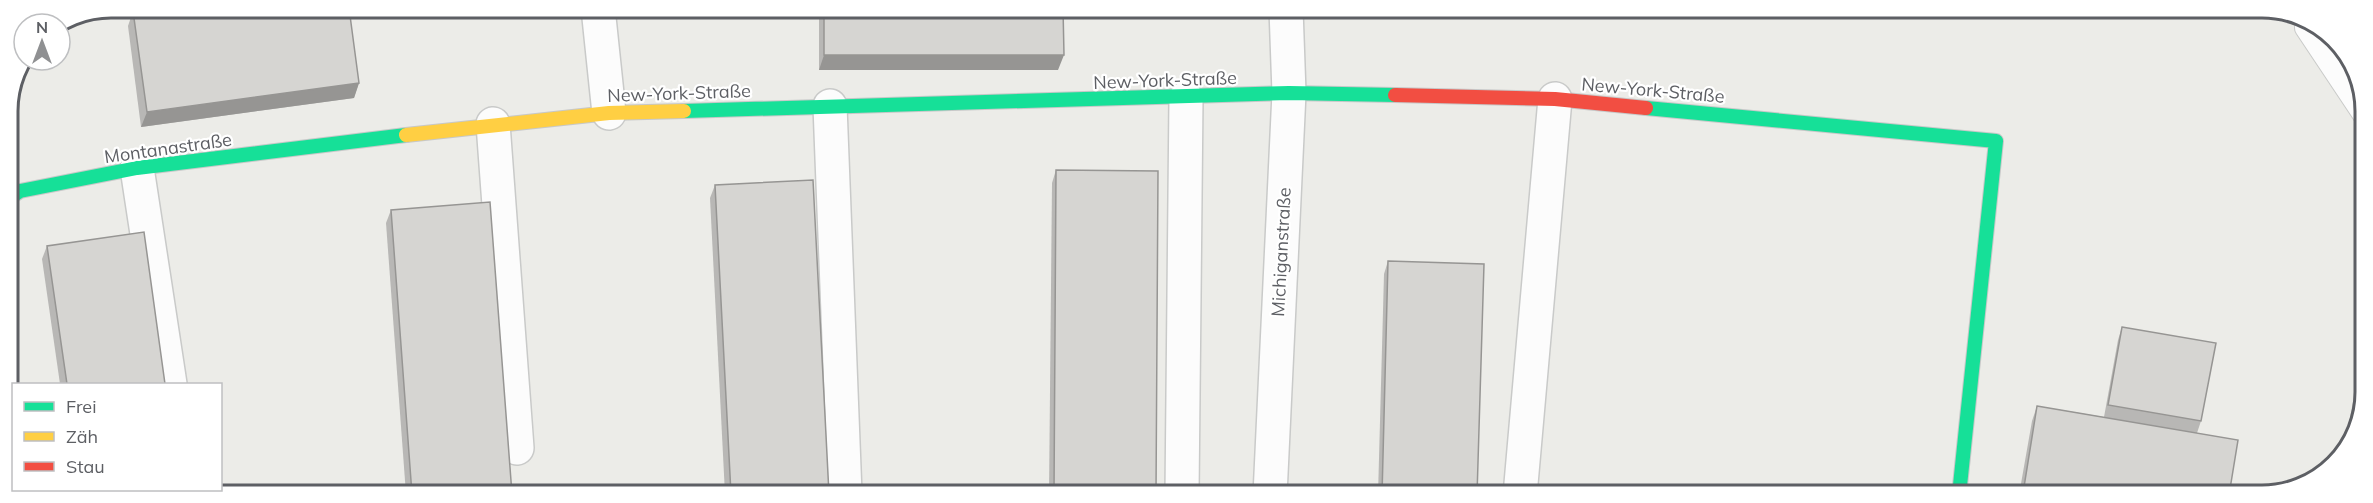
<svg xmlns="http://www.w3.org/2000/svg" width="2373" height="503" font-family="Mulish,sans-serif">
<rect width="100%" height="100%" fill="#ecece8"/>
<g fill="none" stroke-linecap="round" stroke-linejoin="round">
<g stroke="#c9cac9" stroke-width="22">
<path id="lane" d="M2306,23l-1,5 58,87"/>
</g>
<g stroke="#c9cac9" stroke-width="36">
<g id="street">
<path d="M598,8l11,105"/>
<path d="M830,106l15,388"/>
<path d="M493,124l24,324"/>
<path d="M137,168l33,216"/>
<path d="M186,490v4"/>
<path d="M1182,494l4,-396"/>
<path d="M1270,495l19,-402 -3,-84"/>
<path d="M1520,495l35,-396"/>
</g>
</g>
<g stroke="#c7c8c8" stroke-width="16">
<g id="fast">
<path d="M1646,108l350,33 -37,354"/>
<path d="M684,111l605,-18 106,2"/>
<path d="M8,199l12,-8 117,-23 269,-33"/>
</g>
</g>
<g stroke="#c7c8c8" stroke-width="16">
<path id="slow" d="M406,135l203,-22 75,-2"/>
</g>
<g stroke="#c7c8c8" stroke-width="16">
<path id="jam" d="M1395,95l160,4 91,9"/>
</g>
<use href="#lane" stroke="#fcfcfc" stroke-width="20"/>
<use href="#street" stroke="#fcfcfc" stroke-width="33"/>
<use href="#fast" stroke="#16e098" stroke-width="14"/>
<use href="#slow" stroke="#ffcf43" stroke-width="14"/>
<use href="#jam" stroke="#f24e42" stroke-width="14"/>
</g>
<g fill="#b8b7b5">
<path d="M819,8h244l-5,62h-239z"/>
<path d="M133,11l226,72 -5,15 -213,29 -13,-101z"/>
<path d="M1056,170l100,324h-107l3,-311z"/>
<path d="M715,185l114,309h-104l-15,-296z"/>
<path d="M391,210l121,284h-106l-20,-271z"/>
<path d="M47,246l118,138h-105l-18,-125z"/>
<path d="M1388,261l89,234h-99l6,-221z"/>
<path d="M2122,327l79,94 -4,12 32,62h-210l13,-74 5,-15 67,11 14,-77z"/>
<path d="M2364,344v68l-19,32z"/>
</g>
<g fill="#969593">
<path d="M824,55h240l-6,15h-239z"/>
<path d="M359,83l-5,15 -213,29 6,-15z"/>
</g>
<g fill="#d6d5d2" stroke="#969593" stroke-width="1.5">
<path d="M159,8h190l10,75 -212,29 -14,-101z"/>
<path d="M824,8h239l1,47h-240z"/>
<path d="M1056,170l102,1 -2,323h-102z"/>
<path d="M813,180l16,314h-98l-16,-309z"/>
<path d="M490,202l22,292h-100l-21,-284z"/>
<path d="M144,232l21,152h-98l-20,-138z"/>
<path d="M1388,261l96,3 -7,231h-95z"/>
<path d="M2122,327l94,16 -15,78 -93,-16z"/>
<path d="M2364,356v56l-16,26z"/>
<path d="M2037,406l201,34 -9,55h-156l-49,-8z"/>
<path d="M84,489h96v5h-89z"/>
</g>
<g text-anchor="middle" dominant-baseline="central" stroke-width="4.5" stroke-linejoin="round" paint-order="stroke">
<g font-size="18" fill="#5d5f64" stroke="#fff">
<text transform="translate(1165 80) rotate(-2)">New-York-Straße</text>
<text transform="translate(1653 90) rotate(5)">New-York-Straße</text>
<text transform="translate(679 93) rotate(-2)">New-York-Straße</text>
<text transform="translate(168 148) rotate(-8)">Montanastraße</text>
<text transform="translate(1281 252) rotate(-87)">Michiganstraße</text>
</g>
</g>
<path d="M0 0H2373V503H0ZM111 18H2262A93 93 0 0 1 2355 111V392A93 93 0 0 1 2262 485H111A93 93 0 0 1 18 392V111A93 93 0 0 1 111 18Z" fill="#fff" fill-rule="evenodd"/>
<path fill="none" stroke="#5d5f64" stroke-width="3" d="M111 18H2262A93 93 0 0 1 2355 111V392A93 93 0 0 1 2262 485H111A93 93 0 0 1 18 392V111A93 93 0 0 1 111 18Z"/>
<rect x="12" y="383" width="210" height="108" fill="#ffffff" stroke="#bebfc1" stroke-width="1.5"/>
<rect x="24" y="402" width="30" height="9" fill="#16e098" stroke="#bebfc1" stroke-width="1.5"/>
<text x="66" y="413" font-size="18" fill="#5d5f64">Frei</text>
<rect x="24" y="432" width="30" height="9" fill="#ffcf43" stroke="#bebfc1" stroke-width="1.5"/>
<text x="66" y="443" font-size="18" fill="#5d5f64">Zäh</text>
<rect x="24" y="462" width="30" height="9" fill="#f24e42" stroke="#bebfc1" stroke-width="1.5"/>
<text x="66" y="473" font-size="18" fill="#5d5f64">Stau</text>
<g transform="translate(42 42)"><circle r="28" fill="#ffffff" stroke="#bebfc1" stroke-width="1.5"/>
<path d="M0-4.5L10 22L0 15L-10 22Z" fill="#8f9092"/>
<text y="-9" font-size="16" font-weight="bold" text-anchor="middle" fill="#5d5f64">N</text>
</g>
</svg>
